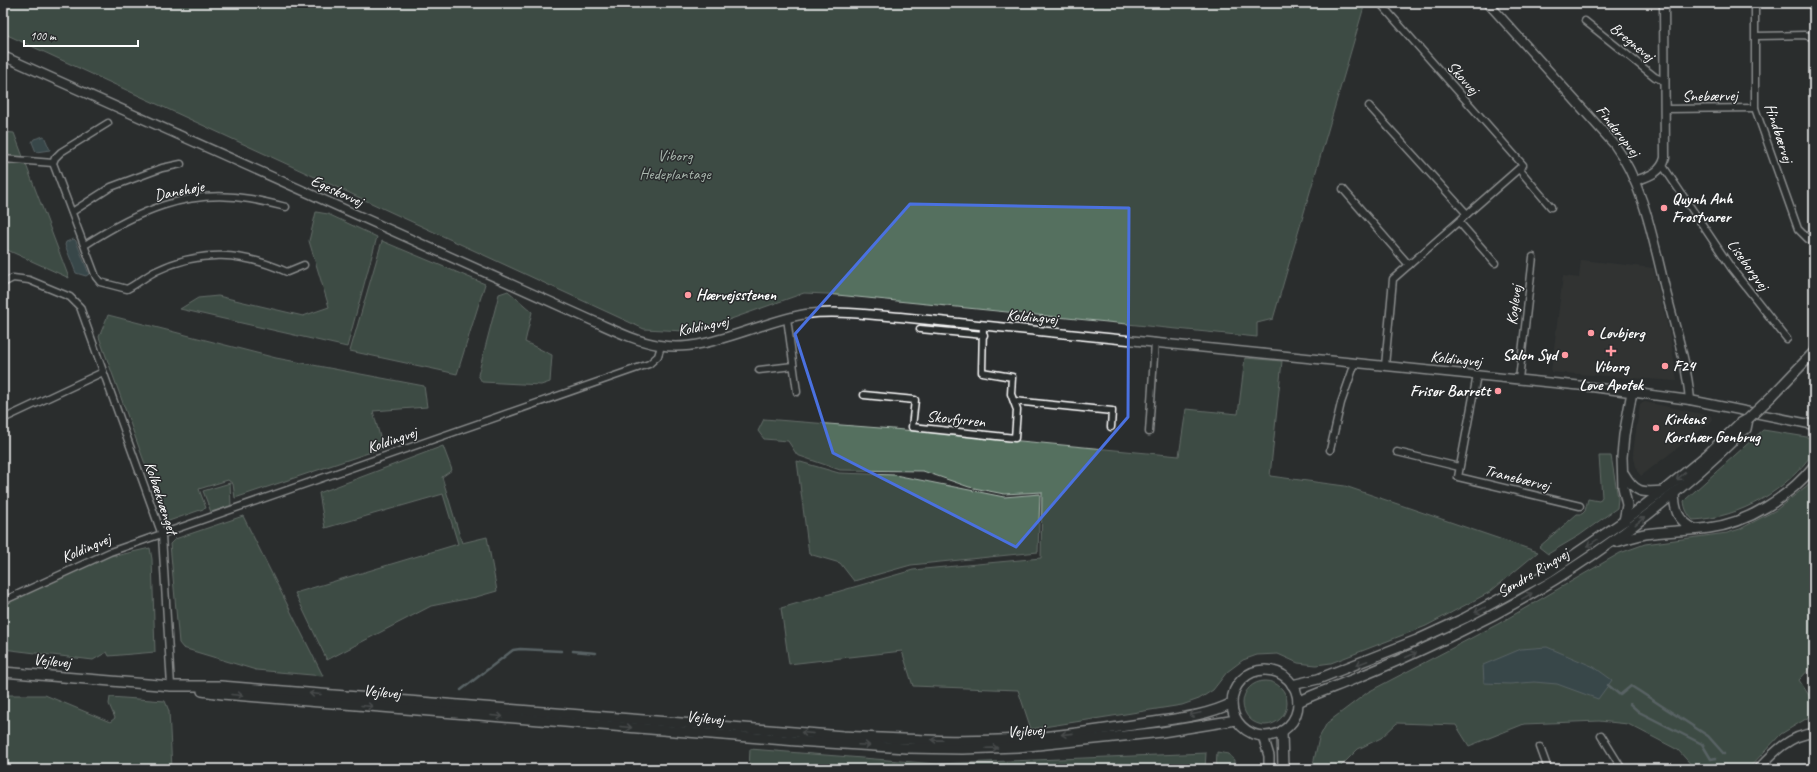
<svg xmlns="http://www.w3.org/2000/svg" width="1817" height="772" font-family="Caveat,sans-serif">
<rect width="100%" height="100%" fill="#2a2d2e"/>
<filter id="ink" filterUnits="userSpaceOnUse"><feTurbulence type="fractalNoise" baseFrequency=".025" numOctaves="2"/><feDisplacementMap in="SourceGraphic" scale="8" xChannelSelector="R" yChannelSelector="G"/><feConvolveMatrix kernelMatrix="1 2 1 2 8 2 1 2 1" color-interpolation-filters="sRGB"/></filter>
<g filter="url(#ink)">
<g fill="#3b3b37">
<path d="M1581,260l72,8 17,68 7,45 -126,-9 12,-96 16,2z"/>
<path d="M1645,402l66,14 1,5 -71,55 -4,-5 -4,-18 7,-49z"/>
</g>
<g fill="#54705f" stroke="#aab8af">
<path d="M3,3h1362l-92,316 -16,4v14l-430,-43 -23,-1 -87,31 -32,7 -41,-2 -641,-296z"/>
<path d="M1812,83l2,1v36l-2,-1z"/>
<path d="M3,132l11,1 55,145 -66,-30z"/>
<path d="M316,212l12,2 49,23 -30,110 -167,-38 18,-11 20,-2 85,20 26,-9 -20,-66z"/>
<path d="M382,241l103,43 -28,90 -107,-23z"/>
<path d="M508,291l24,21 -7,30 27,13 -2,27 -9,3 -59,-3 -4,-7 21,-81z"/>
<path d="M108,315l168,43 148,28 3,21 -54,4 10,37 -148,50 -2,-14 -5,-4 -29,9 7,19 -40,14 -67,-185z"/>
<path d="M1245,358l37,3 -12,115 75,10 193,66 -48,40 -64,34 -95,37 -15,2 -18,-2 -20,-9 -21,1 -14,5 -16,12 -14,18 -14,9 -17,6 -151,24 -13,-39 -105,-4 -11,-35 -113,13 -8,-56 132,-38 128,-12 1,-66 -38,2 -35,-7 -46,-16 -83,-1 -43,-15 -9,-14 -24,-2 -6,-8 6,-12 129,10 286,27 7,-47 52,5z"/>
<path d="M1763,430l50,8 1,13c-26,39 -74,67 -121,69 -6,-6 -8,-11 -9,-19l2,-2z"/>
<path d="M443,446l9,24 -10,7 20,66 25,-6 10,54 -21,6 -45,9 -104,54 -32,-67 163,-49 -15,-50 -118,34 -6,-35z"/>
<path d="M1599,456h12l7,42 -1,10 -37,27 -32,19 -9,-7 38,-33h5l3,-3 3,-12 11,2 3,-4z"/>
<path d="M797,461l42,12 56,2 109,22 36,-3 -2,58 -127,13 -57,16 -14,-18 -31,-9z"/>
<path d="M1814,480v184l-15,16 15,23v11l-33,20 -33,35h-53l-17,-19 -50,-26 -29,-3 -75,3 -55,22 -13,-21 -59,-2 -16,15 -23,11 -20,20h-26l7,-31 8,-15 41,-31 130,-68 122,-71 25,-9 82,-11 13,-4 36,-19z"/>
<path d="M230,483l1,23 -20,6 -8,-21z"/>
<path d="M243,516l80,160 -67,-6 -73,-22 -4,-5 -9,-99 5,-5z"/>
<path d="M150,548l2,11 3,93 -46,4 -2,-4 -14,8 -90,-11v-44l112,-52v3z"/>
<circle cx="1265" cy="703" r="22"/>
<path d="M3,695h42l65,27 5,-4 -6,-14 1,-7 55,4 4,10 3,58h-169z"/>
<path d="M750,749l187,15 269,-11 -1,16h-456z"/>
<path d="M1217,752l12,2 5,6v9h-18z"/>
</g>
<g fill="#49666c" stroke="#92a3a7">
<path d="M44,136l6,14 -14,2 -4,-10 2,-3z"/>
<path d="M74,239l2,2 13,33 -3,2 -10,-3 -11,-28 1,-3z"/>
<path d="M1547,647l47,20 18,13 -14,19 -41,-15 -23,-2 -24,2 -26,-1 -1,-18 38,-16z"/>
</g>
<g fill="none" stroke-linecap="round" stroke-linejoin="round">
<g stroke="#92a3a7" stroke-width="2.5">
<path d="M573,651l23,2"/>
<path d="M1608,685l12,10 11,-9 8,5 69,45 16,18"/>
<path d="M461,690l52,-40 7,-1 41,2"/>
<path d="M1630,704l9,8 63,32 9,15 5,-1"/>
</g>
<g stroke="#fff" stroke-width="9">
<g id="street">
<path d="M1380,3l143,162 -130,114 -8,87"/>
<path d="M1755,3v105l43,121 10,10h6"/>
<path d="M1585,21l70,56 9,4"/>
<path d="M1756,36l48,-1 10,2"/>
<path d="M1369,106l98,108"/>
<path d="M1665,109l90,-1"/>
<path d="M108,123l-47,29 -6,6 -2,5 43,114 4,5 27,7c10,-5 19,-13 29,-18 45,-22 86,-19 131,1l17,-7"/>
<path d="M3,159l50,4"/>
<path d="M1663,166l69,103 55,70"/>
<path d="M1519,169l32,38"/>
<path d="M1343,189l66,76"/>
<path d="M72,212l39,-25 51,-19 19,-4"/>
<path d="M1459,222l36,41"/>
<path d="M85,245c51,-33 102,-57 165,-46 12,2 24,5 36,8"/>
<path d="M3,283l10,-5 16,2 41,17 10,10 82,228 9,151"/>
<path d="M787,318l10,74"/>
<path d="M920,329l64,6"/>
<path d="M759,370l34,-4"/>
<path d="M1477,375l-19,102 122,29"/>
<path d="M1519,379l14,-122"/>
<path d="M864,395l51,5 -3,27 103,11 2,-28 -6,-16 1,-17 -30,-5 1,-46"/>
<path d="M1014,401l98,10 -1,16"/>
<path d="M3,419l100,-47"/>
<path d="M1149,432l6,-90"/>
<path d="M1330,450l11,-47 14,-40"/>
<path d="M1397,452l62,15"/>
<path d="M3,601l107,-49 539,-188 9,-8 3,-10"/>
<path d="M1601,735l21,34"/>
<path d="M1540,747l8,22"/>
</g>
</g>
<g stroke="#fff" stroke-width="11">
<g id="secondary">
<path d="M1488,3l126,141c31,42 40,102 53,152 9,35 20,69 23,104"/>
<path d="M3,56l588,264c23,10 44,21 68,25 45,9 102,-24 147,-31 31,-4 64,1 94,3l684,69 106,14 124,25"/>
<path d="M1635,181c14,-5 26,-8 30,-23l-1,-155"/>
<path d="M1758,769c16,-17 32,-34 56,-36"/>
</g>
</g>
<g stroke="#fff" stroke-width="12">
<g id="primary">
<path d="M1772,396l42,-44"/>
<path d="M1624,474c11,19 18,19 39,17"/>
<path d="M1674,494c1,18 4,26 20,35"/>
<path d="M1624,521l3,-16 -4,-18 -1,-30 2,-22 8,-43"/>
<path d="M1616,542c9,-3 19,-6 29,-8 21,-3 43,-3 64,-6 39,-5 80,-31 105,-62"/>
<circle cx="1265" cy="703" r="33"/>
<path d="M3,672l168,14h50l622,50c58,3 116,7 174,3 41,-2 82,-9 123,-15 30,-5 65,-7 92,-21"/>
<path d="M1292,685l26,-6 99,-39 48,-22 84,-46 75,-51 39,-30 44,-36 32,-31 9,-5"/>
<path d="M202,691l20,3 575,47 109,7 56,1 56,-2 144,-15 74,-12"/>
<path d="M1298,702c18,-9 37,-15 56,-23 35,-14 70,-30 105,-47 105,-50 200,-119 283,-200l4,-3 2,-10"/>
<path d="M1282,731l1,38"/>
<path d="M1263,736l6,20v13"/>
</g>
</g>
<use href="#street" stroke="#2a2d2e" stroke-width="6"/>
<use href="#secondary" stroke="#2a2d2e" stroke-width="8"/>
<use href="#primary" stroke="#2a2d2e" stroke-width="9"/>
<g stroke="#fff" stroke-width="12" stroke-linecap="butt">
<path id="primary-bridge" d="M1748,419l24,-23"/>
</g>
<use href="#primary-bridge" stroke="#2a2d2e" stroke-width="9"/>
</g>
<defs><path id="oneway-shaft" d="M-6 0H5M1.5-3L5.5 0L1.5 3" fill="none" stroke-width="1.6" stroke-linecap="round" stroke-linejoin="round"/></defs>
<g stroke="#6a6c6d">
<use href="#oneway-shaft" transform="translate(1681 476) rotate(140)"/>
<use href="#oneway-shaft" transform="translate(1640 521) rotate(-37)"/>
<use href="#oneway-shaft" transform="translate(1592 543) rotate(146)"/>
<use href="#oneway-shaft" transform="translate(1527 596) rotate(-30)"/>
<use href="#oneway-shaft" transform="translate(1480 610) rotate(152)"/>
<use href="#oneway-shaft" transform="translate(1411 655) rotate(-24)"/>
<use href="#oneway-shaft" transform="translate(1362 663) rotate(159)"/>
<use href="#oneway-shaft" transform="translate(315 694) rotate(-175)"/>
<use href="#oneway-shaft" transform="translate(237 695) rotate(5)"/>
<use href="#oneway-shaft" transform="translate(367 706) rotate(5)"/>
<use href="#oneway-shaft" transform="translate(1195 714) rotate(168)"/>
<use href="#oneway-shaft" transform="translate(497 716) rotate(5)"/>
<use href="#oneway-shaft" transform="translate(626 727) rotate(5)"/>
<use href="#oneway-shaft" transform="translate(807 733) rotate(-175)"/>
<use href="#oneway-shaft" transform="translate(1067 734) rotate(174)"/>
<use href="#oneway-shaft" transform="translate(937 740) rotate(-179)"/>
<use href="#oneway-shaft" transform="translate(864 745) rotate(3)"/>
<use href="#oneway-shaft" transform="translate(992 748) rotate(-2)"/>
</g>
</g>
<path d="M0 0H1817V772H0ZM910,204l219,4 -1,209 -112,130 -183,-94 -38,-119z" fill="#2a2d2e" fill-opacity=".55" fill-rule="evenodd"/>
<path fill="none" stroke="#4a71e0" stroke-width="3" stroke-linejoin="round" d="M910,204l219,4 -1,209 -112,130 -183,-94 -38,-119z"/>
<g fill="#ff9aa2" stroke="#2a2d2e" stroke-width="1.5">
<circle cx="1664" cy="208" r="4"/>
<circle cx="688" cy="295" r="4"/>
<circle cx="1591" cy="333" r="4"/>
<path d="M1609 345h4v4h4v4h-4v4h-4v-4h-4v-4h4z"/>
<circle cx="1565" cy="355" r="4"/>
<circle cx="1665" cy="366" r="4"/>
<circle cx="1498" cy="391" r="4"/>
<circle cx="1656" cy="428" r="4"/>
</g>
<g text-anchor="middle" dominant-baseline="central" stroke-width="3" stroke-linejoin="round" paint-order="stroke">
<g font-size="16" fill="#fff" stroke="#2a2d2e">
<text transform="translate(1632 42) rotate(39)">Bregnevej</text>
<text transform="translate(1463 78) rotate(48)">Skovvej</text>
<text transform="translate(1710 96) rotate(-1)">Snebærvej</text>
<text transform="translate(1618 131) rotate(52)">Finderupvej</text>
<text transform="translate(1779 133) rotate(72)">Hindbærvej</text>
<text transform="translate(179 191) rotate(-11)">Danehøje</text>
<text transform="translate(337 191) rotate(24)">Egeskovvej</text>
<text transform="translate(1748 265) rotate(54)">Liseborgvej</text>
<text transform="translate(1514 305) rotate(-83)">Koglevej</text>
<text transform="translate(1032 317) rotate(5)">Koldingvej</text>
<text transform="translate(703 326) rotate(-11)">Koldingvej</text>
<text transform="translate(1456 359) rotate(6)">Koldingvej</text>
<text transform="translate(956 419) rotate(6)">Skovfyrren</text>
<text transform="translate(392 440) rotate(-19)">Koldingvej</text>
<text transform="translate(1517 478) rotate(14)">Tranebærvej</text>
<text transform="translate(161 498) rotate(72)">Kolbækvænget</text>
<text transform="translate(86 548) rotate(-23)">Koldingvej</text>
<text transform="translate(1533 573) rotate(-31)">Søndre Ringvej</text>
<text transform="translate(52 661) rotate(5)">Vejlevej</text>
<text transform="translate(382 692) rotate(5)">Vejlevej</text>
<text transform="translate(705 718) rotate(5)">Vejlevej</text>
<text transform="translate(1026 731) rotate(-4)">Vejlevej</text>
</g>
<g font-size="16" fill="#aab8af" stroke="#2a2d2e">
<text x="675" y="156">Viborg<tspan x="675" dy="18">Hedeplantage</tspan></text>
</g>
<g font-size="16" font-weight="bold" fill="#fff" stroke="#2a2d2e" text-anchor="start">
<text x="1672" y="199">Quynh Anh<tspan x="1672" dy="18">Frostvarer</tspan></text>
<text x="696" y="295">Hærvejsstenen</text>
<text x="1599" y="333">Løvbjerg</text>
<text x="1557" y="355" text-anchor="end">Salon Syd</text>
<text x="1673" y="366">F24</text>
<text x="1611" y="367" text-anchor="middle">Viborg<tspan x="1611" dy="18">Løve Apotek</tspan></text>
<text x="1490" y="391" text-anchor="end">Frisør Barrett</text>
<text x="1664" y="419">Kirkens<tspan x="1664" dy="18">Korshær Genbrug</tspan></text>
</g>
</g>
<rect width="1817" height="772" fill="none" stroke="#2a2d2e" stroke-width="16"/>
<rect x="8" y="8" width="1801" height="756" fill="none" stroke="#fff" stroke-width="1.5" filter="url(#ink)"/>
<path d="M24 40v6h114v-6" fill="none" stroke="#ffffff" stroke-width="2"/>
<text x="30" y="40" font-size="12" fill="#ffffff" stroke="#2a2d2e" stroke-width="3" paint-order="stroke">100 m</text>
</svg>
